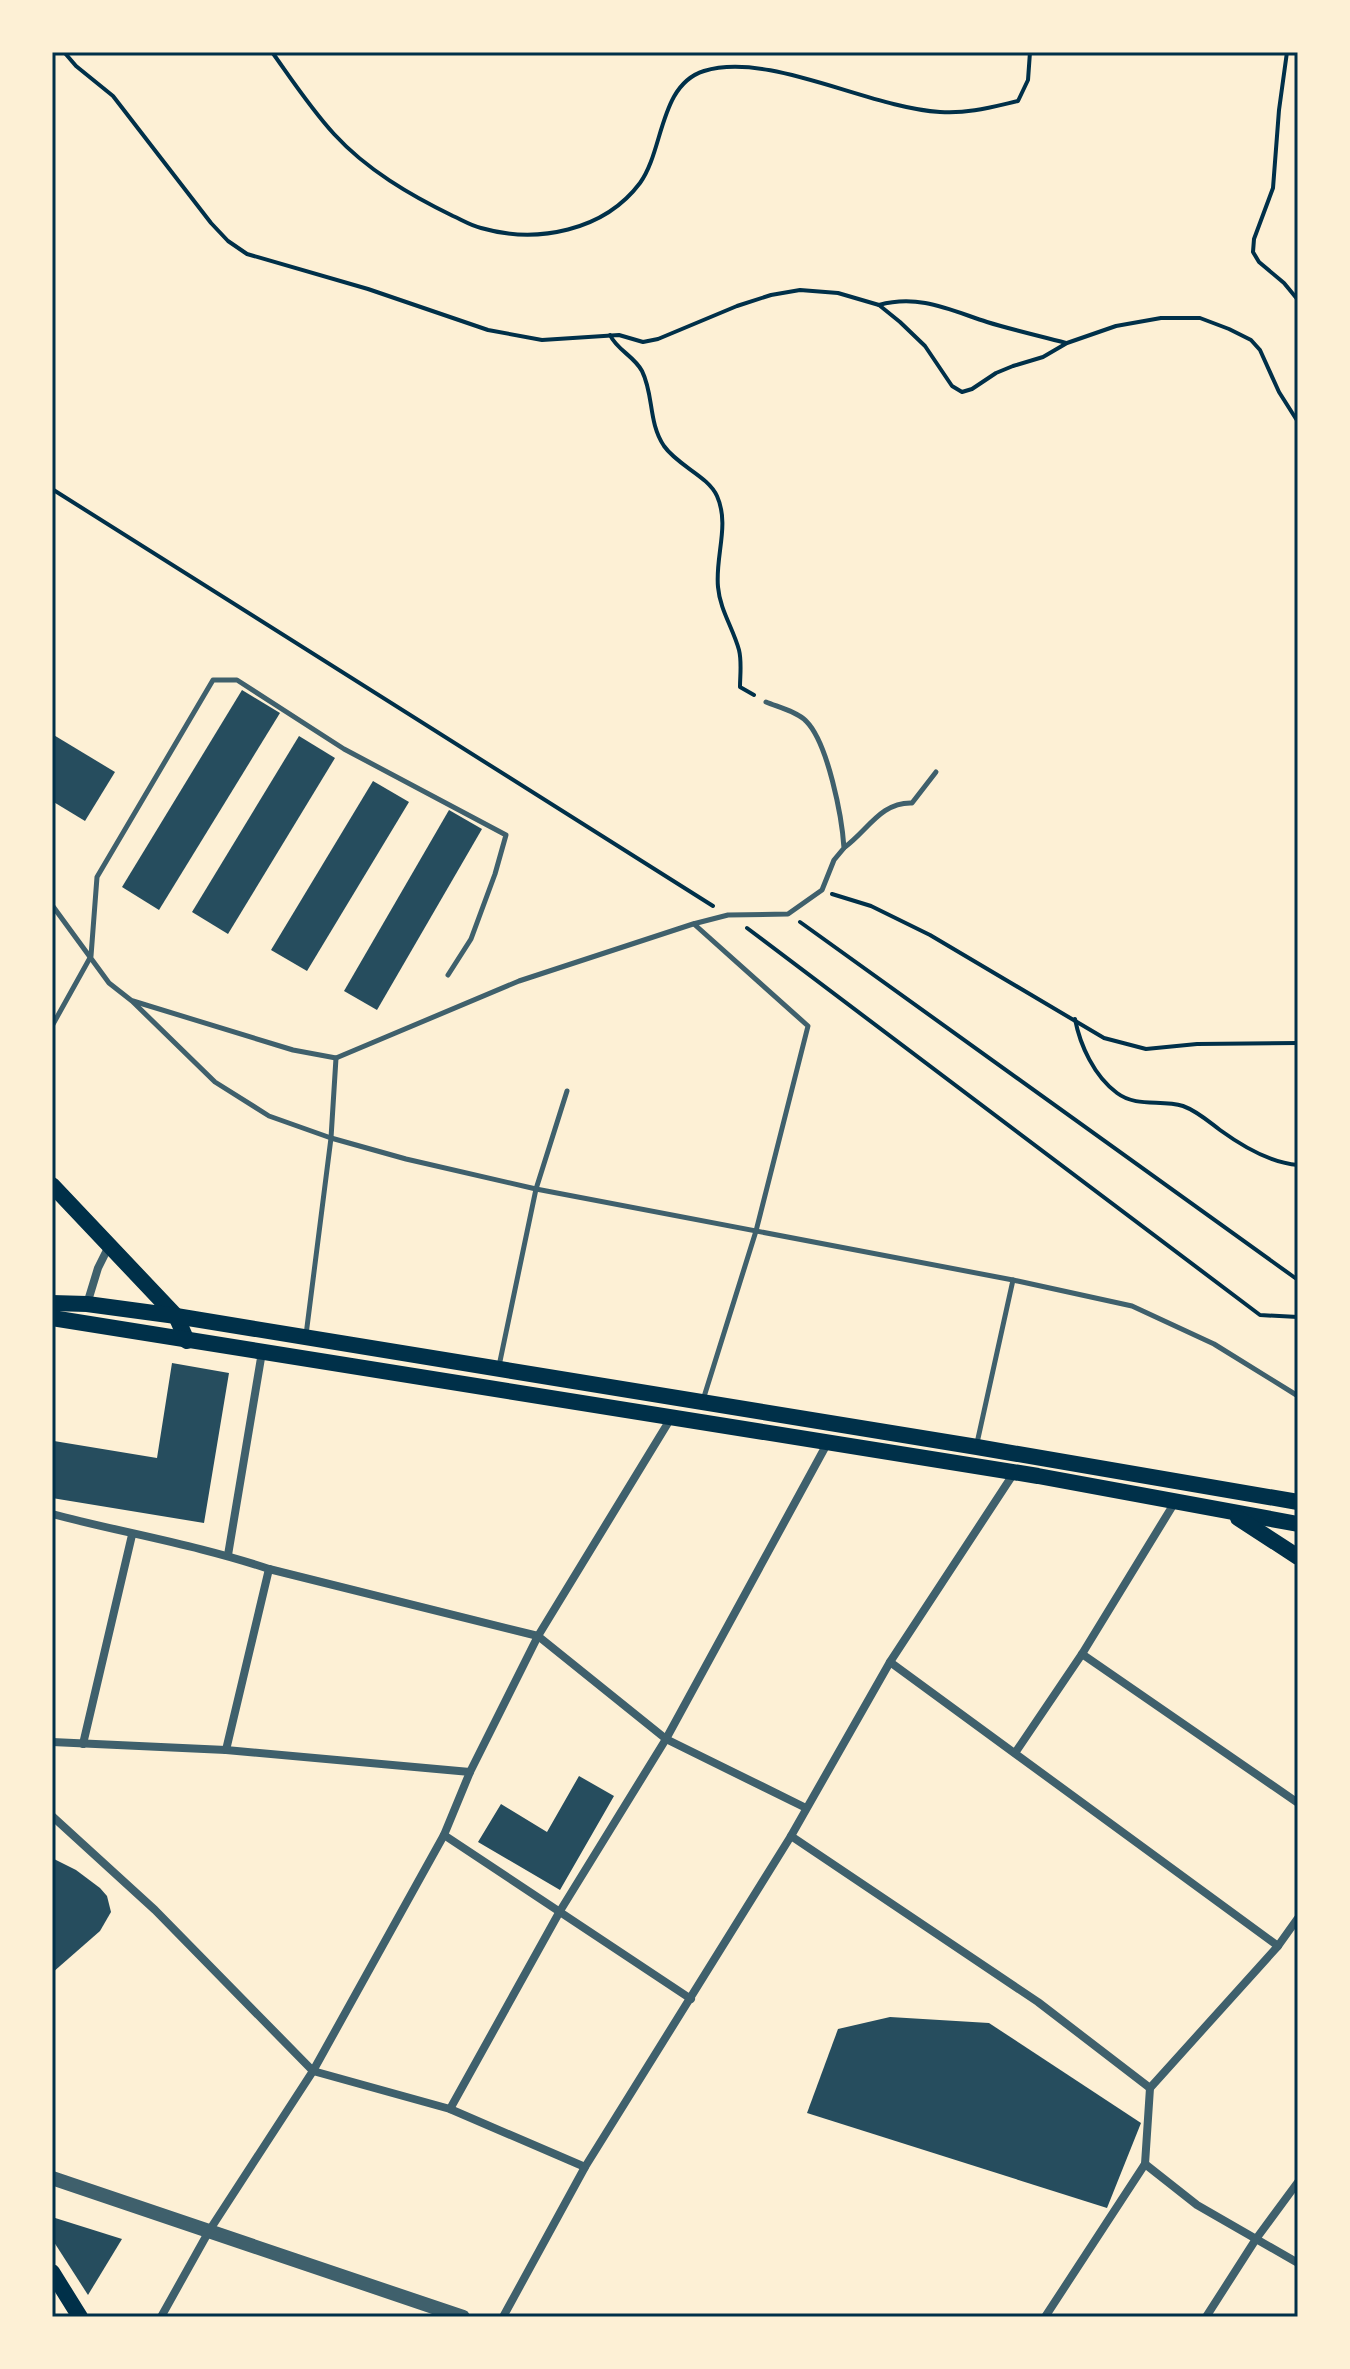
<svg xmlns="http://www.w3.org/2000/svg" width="1350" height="2369" font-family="'IBM Plex Serif',serif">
<rect width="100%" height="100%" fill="#fdf0d5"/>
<g fill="#264d5e">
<path d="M242,690l38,23 -121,197 -37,-23z"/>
<path d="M52,734l63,38 -30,49 -33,-20z"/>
<path d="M299,736l36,22 -107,176 -36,-22z"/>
<path d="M373,781l36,21 -102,169 -36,-21z"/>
<path d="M449,810l33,19 -105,181 -33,-19z"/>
<path d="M172,1363l57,10 -25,150 -152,-25 2,-57 103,17z"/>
<path d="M579,1776l35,20 -54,94 -82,-48 23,-38 46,28z"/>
<path d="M52,1858l24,12 24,18 7,8 4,16 -11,19 -48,42z"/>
<path d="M890,2017l99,6 152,100 -34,85 -300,-95 31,-84z"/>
<path d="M52,2217l70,22 -34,56 -36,-56z"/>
</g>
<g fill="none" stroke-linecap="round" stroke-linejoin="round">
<g stroke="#003049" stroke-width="4">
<path d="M64,52l12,14 37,30 98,127 17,18 19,13 121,35 120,41 54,10 77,-5 24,7 15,-3 79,-33 34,-11 29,-5 38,3 41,12 21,17 25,24 27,40 10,6 10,-3 24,-16 17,-7 30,-9 24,-14 49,-17 45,-8h39l29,11 22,11 9,10 19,42 19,30"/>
<path d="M272,52c20,28 39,57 62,82 33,36 76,61 119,82 9,4 19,10 28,12 56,16 123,3 159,-45 24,-33 19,-98 64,-112 65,-20 165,37 236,41 28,2 52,-5 78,-11l10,-21 2,-28"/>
<path d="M1287,52l-8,58 -6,78 -19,51 -1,13 6,10 25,21 14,17"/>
<path d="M879,305c40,-11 71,5 108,17 26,8 53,14 79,21"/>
<path d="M610,335c7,15 24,21 32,36 12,24 6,51 22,75 14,20 44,30 53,50 13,29 -2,60 1,91 2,23 15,41 21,63 3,12 1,25 1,37l14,8"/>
<path d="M52,489l661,417"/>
<path d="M832,894l39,12 59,29 174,103 42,11 51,-5 101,-1"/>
<path d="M800,922l498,358"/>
<path d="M747,928l513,387 38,2"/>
<path d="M1075,1019c5,26 19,57 42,74 20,15 44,6 66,13 14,5 25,15 37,24 22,16 50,33 78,35"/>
</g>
<g stroke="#3f606c" stroke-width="5">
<path d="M845,847c23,-17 36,-45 67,-44l24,-31"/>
<path d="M52,905l57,78 23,18 83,81 54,34 62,22 75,21 130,30 477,91 119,26 82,38 84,52"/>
<path d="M694,924l114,102 -52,205 -53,169"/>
<path d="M133,1001l160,49 43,8 183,-77 174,-57 35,-9 60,-1 34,-24 12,-30 10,-12c-2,-31 -16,-105 -38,-127 -8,-9 -28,-14 -40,-19"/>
<path d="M52,1026l39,-70 6,-79 116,-197h24l107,69 162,86 -11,39 -24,65 -23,36"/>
<path d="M306,1335l25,-197 5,-80"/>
<path d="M499,1366l37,-177 31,-98"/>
<path d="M977,1443l36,-163"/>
</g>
<g stroke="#3f606c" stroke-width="8">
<path d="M87,1304l11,-36 11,-22"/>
<path d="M52,1514c72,19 146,31 217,55l269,67 128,103 140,69"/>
<path d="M228,1555l34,-203"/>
<path d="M1082,1654l216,149"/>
<path d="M890,1662l388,284"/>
<path d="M52,1742l174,8 244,22"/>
<path d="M83,1744l49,-209"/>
<path d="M226,1750l43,-181"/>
<path d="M1015,1753l67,-99 93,-152"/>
<path d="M52,1816l103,94 158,161 137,38 135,58"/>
<path d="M444,1835l247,164"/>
<path d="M791,1836l247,166 112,86"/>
<path d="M450,2109l110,-198 106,-172 162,-297"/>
<path d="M1145,2164l52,41 101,58"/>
<path d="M161,2317l48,-86 104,-160 131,-236 26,-63 68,-136 133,-218"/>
<path d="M503,2317l82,-150 206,-331 99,-174 124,-189"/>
<path d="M1045,2317l100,-153 5,-76 128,-142 20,-28"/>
<path d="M1206,2317l50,-78 42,-57"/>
</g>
<path stroke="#3f606c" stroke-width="14" d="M52,2178l411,139"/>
<path stroke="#003049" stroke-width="16" d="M52,1185l124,131 11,25"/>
<g stroke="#003049" stroke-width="16">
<path d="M52,1303l35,1 89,12 801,131 321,55"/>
<path d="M52,1318l986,158 260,48"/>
<path d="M1238,1518l60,39"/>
<path d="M52,2272l28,45"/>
</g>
</g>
<rect width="1350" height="2369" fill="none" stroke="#fdf0d5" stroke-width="108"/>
<rect x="54" y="54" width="1242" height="2261" fill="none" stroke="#003049" stroke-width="3"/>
</svg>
